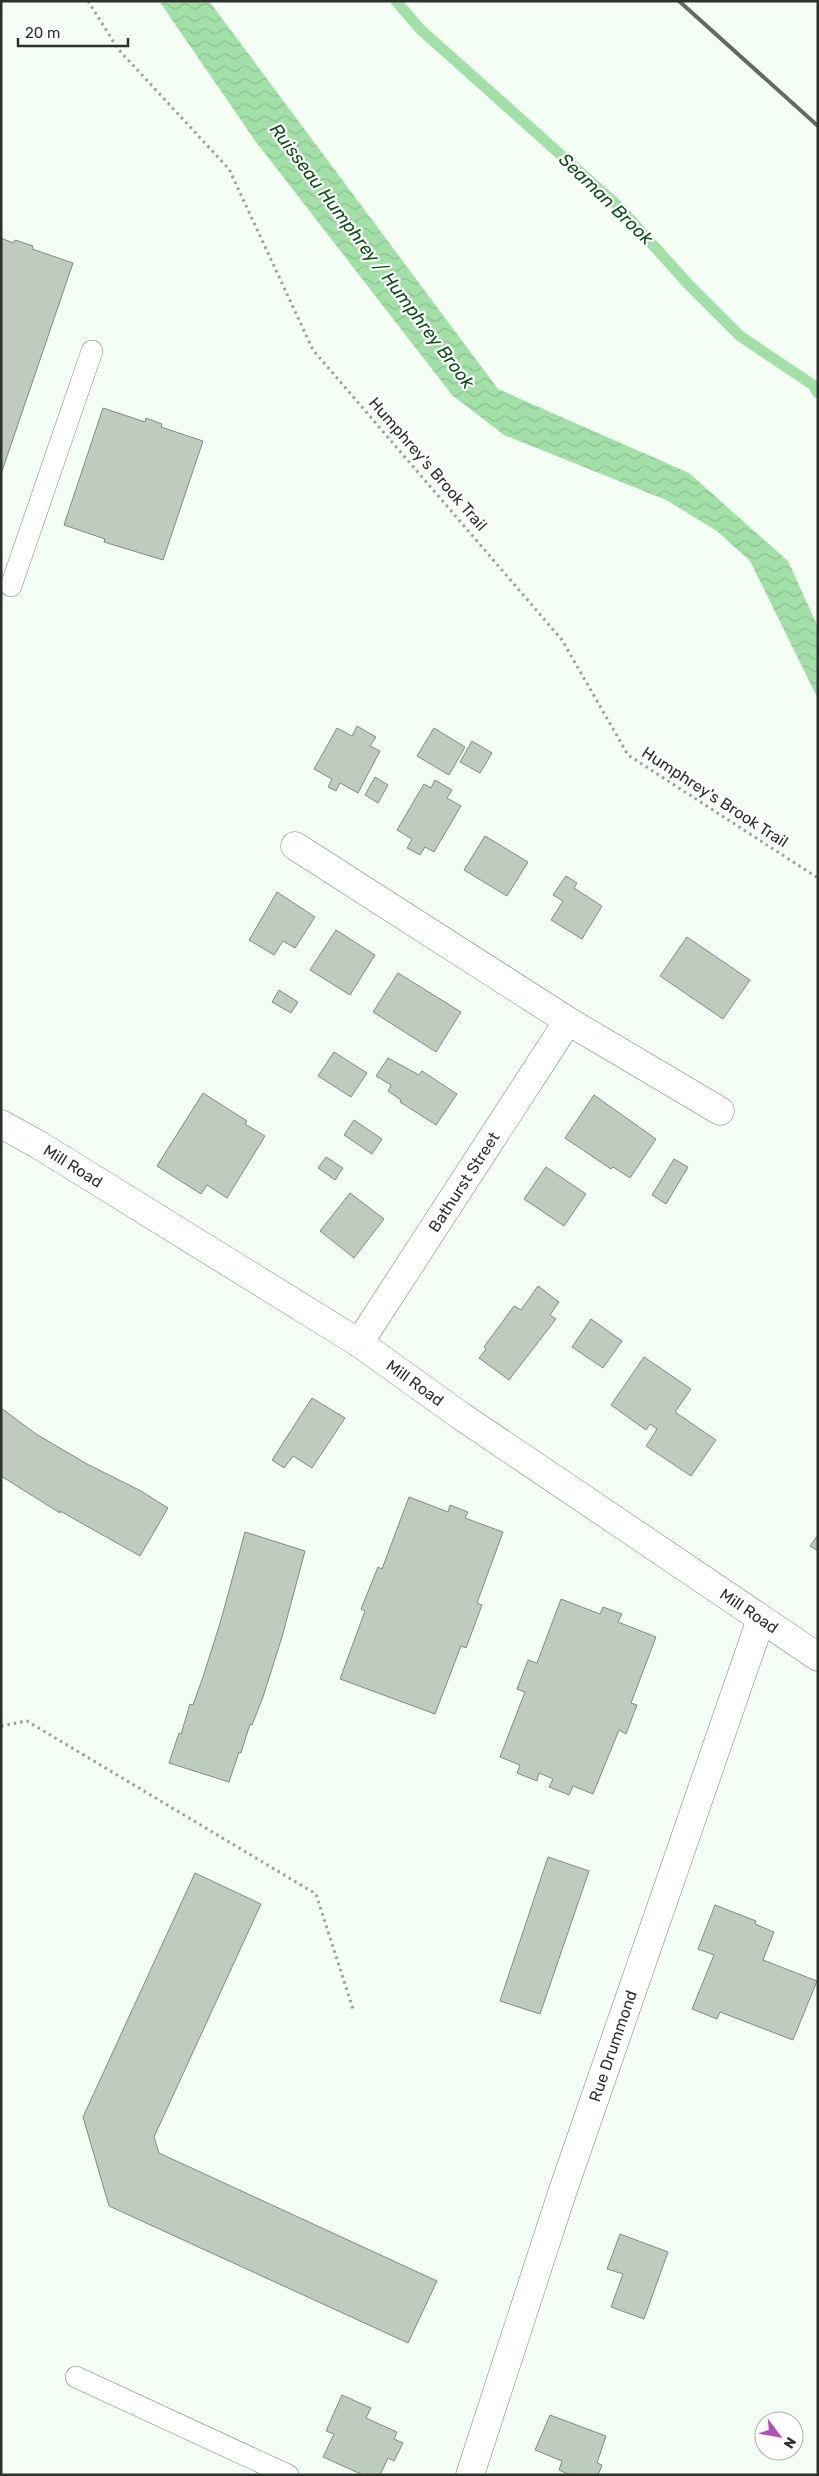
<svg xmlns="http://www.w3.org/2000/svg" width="819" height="2476" font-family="Rubik,sans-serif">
<defs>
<pattern id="water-waves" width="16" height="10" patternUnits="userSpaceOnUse" patternTransform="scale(1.25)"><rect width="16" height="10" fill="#a3e0a7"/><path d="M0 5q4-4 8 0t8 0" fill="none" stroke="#8cc190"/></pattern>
</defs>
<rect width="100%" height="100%" fill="#f5fef5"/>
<path fill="url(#water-waves)" d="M159,1h50l289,388 191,84 99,88 30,66v72l-68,-138 -33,-30 -51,-31 -162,-65 -52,-40 -196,-253z"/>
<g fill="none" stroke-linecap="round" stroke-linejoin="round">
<path stroke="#a3e0a7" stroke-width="11" d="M396,1l24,28 197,176 71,79 52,52 73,49 5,8"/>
</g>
<g fill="#bdccbd" stroke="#7f8d7f">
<path d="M1,238l12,5 2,-3 18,6 -1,3 41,14 -72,211z"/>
<path d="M103,408l42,14 1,-4 16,6 -1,3 42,14 -40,119 -59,-18 1,-3 -41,-14z"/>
<path d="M357,726l19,11 -6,9 10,5 -22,42 -18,-10 -4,8 -8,-4 4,-8 -18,-10 23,-41 15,8z"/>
<path d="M434,728l31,19 -16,28 -32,-19z"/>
<path d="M472,741l20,12 -12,20 -20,-11z"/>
<path d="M375,777l13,8 -10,18 -13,-8z"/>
<path d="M435,780l17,10 -5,8 14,8 -27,46 -9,-5 -5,8 -13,-7 5,-9 -15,-9 27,-46 7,4z"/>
<path d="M485,836l43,26 -21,34 -43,-26z"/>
<path d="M566,876l11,7 -3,5 28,18 -20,33 -31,-19 12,-19 -10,-6z"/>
<path d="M277,892l38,25 -20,31 -12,-7 -9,14 -25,-15z"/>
<path d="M336,930l39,25 -25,40 -40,-25z"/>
<path d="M687,937l63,43 -27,39 -63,-43z"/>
<path d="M398,973l63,39 -25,40 -63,-40z"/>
<path d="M279,990l19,12 -7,11 -19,-11z"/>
<path d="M334,1052l33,21 -16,24 -33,-21z"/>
<path d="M388,1058l31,17 3,-4 35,23 -21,31 -36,-23 1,-2 -13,-9 3,-6 -15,-9z"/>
<path d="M203,1093l44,28 -2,3 20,12 -38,62 -20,-13 -6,9 -44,-28z"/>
<path d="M594,1095l62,44 -26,39 -17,-11 -2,2 -46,-31z"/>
<path d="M354,1120l28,19 -10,15 -28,-19z"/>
<path d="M326,1157l17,11 -8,12 -17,-12z"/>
<path d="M674,1159l14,8 -22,37 -14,-9z"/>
<path d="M546,1167l40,27 -22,32 -40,-27z"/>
<path d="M350,1193l34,26 -30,39 -34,-27z"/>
<path d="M538,1286l21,16 -9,13 6,4 -47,61 -30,-22 7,-9 -2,-2 30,-41 7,4z"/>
<path d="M591,1319l31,22 -19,27 -31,-21z"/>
<path d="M644,1357l47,32 -16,23 41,28 -25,36 -45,-30 11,-17 -7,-5 -4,6 -35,-25z"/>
<path d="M312,1398l33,20 -33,50 -19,-12 -9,12 -12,-8z"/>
<path d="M1,1408l35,26 51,30 54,27 27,17 -28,48 -80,-45v2l-59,-37z"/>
<path d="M409,1497l39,15 2,-7 18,7 -3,6 38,14 -26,71 5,2 -16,43 -5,-2 -26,68 -95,-35 25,-68 -4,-2 17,-42 4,2z"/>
<path d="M245,1532l60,19 -23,86 -19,60 -11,28 -2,-1 -9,29 -2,-1 -10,30 -60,-19 10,-30 2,1 9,-30 3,1 10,-28 18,-57z"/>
<path d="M818,1535v16l-8,-5z"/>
<path d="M561,1599l39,15 3,-7 19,7 -4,8 38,15 -25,66 6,2 -11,29 -7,-4 -26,64 -20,-8 -4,9 -20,-8 4,-8 -14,-6 -2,8 -20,-8 3,-8 -20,-8 25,-65 -8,-3 11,-29 9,3z"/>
<path d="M548,1857l41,14 -49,143 -40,-13z"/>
<path d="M195,1873l66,31 -107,233 5,16 278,128 -29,62 -299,-137 -26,-89z"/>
<path d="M715,1905l41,16 -1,3 19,8 -11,28 54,21 -24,59 -73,-28 -3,7 -25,-10 22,-54 -16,-6z"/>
<path d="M620,2234l48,18 -24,67 -33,-12 12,-33 -16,-5z"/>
<path d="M342,2395l29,13 -5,10 31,14 -3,7 9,4 -9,18 -6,-3 -8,17h-17l-40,-18 11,-23 -8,-3z"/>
<path d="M550,2415l56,21 -9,27 5,2 -4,10h-28l-11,-5 3,-9 -27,-11z"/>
</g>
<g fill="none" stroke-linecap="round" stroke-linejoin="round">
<g stroke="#778578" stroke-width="22">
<g id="lane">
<path d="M11,586l81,-235"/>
<path d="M76,2377l212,98"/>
</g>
</g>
<g stroke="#778578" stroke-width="29">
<g id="street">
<path d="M295,846l273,175 152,90"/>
<path d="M359,1343l209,-322"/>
<path d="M470,2475l92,-282 199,-574"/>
</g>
</g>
<g stroke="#778578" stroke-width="29">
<path id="secondary" d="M1,1124l38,21 320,198 102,73 357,241"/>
</g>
<g stroke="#99a099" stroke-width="3" stroke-dasharray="2.5 4" stroke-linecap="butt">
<path d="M88,1l30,48 111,120 84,181 249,290 66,115 190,123"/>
<path d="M1,1726l26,-5 289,173 37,115"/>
</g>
<use href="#lane" stroke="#fff" stroke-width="21"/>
<use href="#street" stroke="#fff" stroke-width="28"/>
<use href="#secondary" stroke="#fff" stroke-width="28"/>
<path stroke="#636963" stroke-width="4" d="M679,1l139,125"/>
</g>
<g text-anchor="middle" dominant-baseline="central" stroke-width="4.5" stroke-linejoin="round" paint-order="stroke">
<g font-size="16" fill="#2c312c" stroke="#fff">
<text transform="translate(428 464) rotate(49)">Humphrey's Brook Trail</text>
<text transform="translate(715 797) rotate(33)">Humphrey's Brook Trail</text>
<text transform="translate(73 1166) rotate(32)">Mill Road</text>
<text transform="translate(464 1182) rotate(-57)">Bathurst Street</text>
<text transform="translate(415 1383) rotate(36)">Mill Road</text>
<text transform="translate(749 1611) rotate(34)">Mill Road</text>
<text transform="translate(613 2046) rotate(-71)">Rue Drummond</text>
</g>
<g font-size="18" font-style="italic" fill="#0c4d19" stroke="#fff">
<text transform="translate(606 199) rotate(44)">Seaman Brook</text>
<text transform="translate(372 256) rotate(53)">Ruisseau Humphrey / Humphrey Brook</text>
</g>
</g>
<rect width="819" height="2476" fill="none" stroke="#2c312c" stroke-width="5"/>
<g transform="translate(779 2436) rotate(122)"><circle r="24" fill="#ffffff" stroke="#abadab"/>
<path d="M0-4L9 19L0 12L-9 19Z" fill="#b250b6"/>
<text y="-8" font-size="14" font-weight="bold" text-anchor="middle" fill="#2c312c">N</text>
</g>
<path d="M18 38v8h110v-8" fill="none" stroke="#2c312c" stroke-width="2.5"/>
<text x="25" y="38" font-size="15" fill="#2c312c" stroke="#ffffff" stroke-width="4" paint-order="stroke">20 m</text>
</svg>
